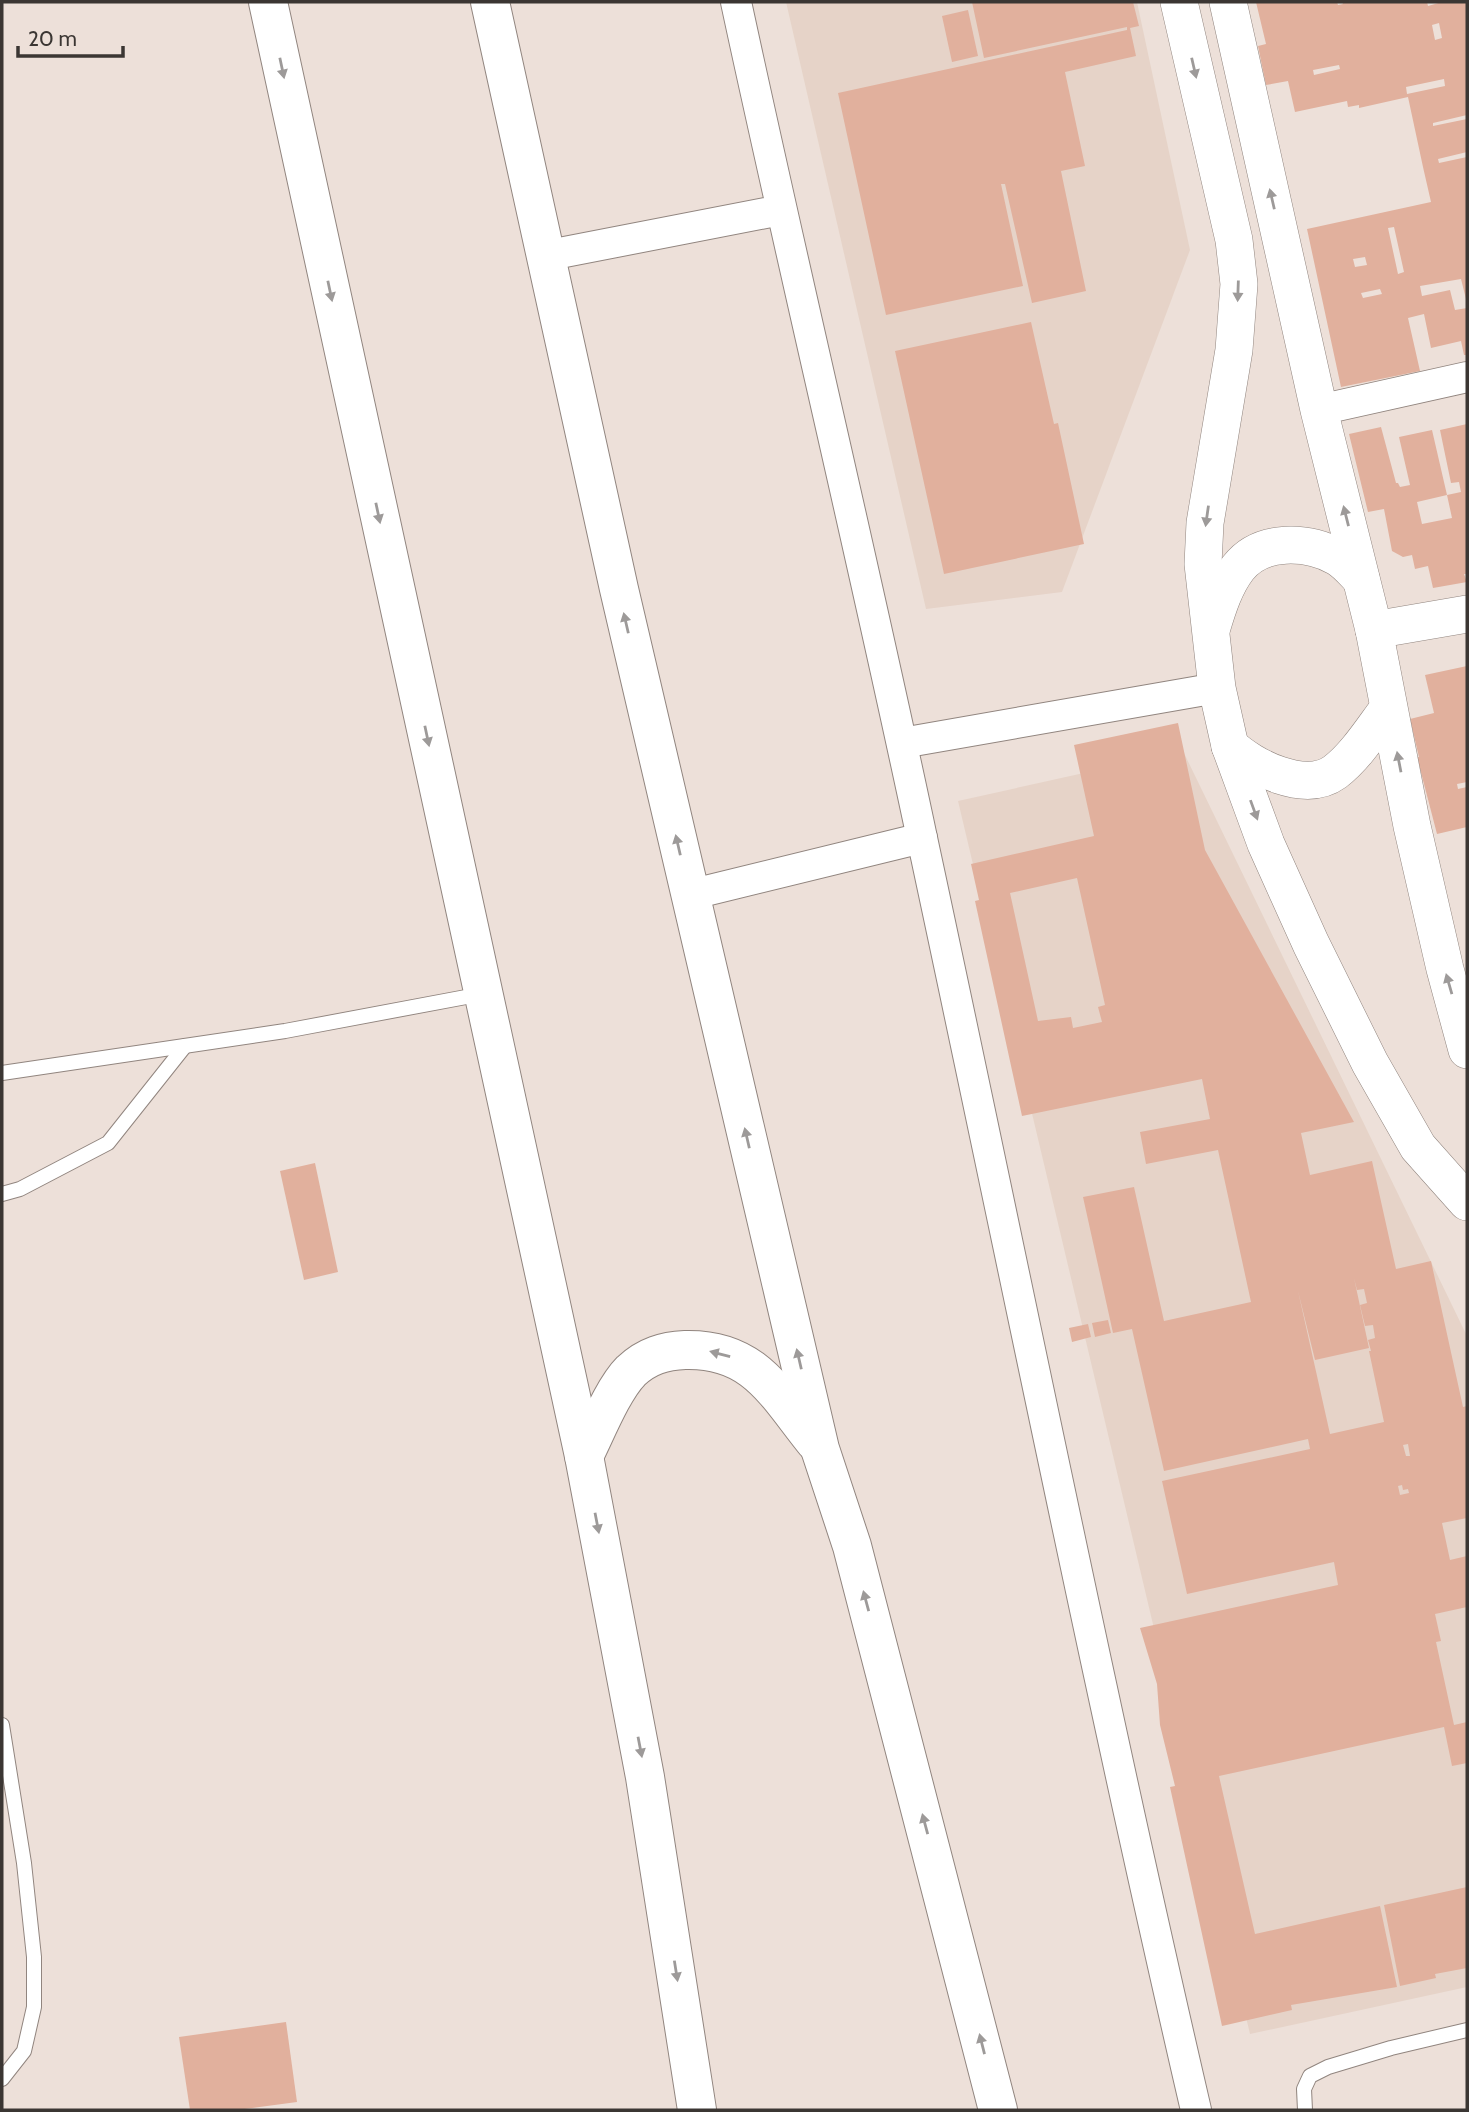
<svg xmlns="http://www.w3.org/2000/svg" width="1469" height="2112" font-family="Cabin,sans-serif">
<rect width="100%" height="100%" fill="#ede0d9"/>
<g fill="#e6d3c8">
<path d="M786,2h351l53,248 -128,342 -136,17z"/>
<path d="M1183,751l284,585v651l-217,47 -292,-1233z"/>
</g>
<g fill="#e1b09d" fill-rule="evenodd">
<path d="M972,2h161l6,24 -9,2 6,28 -71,16 20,94 -24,5 25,120 -54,12 -27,-119h-4l22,102 -137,29 -48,-222 289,-63v-3l-143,31z"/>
<path d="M1256,2h81l1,3 5,-1 -1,-2h85l1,4 14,-4h25v113l-34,8v3l34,-7v33l-29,7 1,4 28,-6v146l-6,-24 -41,7 2,10 28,-6 5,20 12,-2v47h-3l-3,-14 -30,7 -7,-34 -16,4 12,53 -79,16 -34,-158 124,-27 -8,-35 -15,-70 -49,11v-3l-11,2 -1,-6 -52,11 -7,-31 -22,4 -8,-39 8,-2zM1439,23l3,15 -7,2 -3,-15zM1339,65l1,4 -26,6 -1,-5zM1444,79l1,7 -38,8 -1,-7zM1394,227l10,45 -6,2 -10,-46zM1365,257l2,8 -12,2 -2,-8zM1380,289l2,5 -19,4 -2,-5z"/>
<path d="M968,10l10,46 -26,6 -10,-46z"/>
<path d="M1031,322l23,102 4,-1 26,121 -140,30 -49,-223z"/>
<path d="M1467,424v150h-3l3,8 -34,6 -5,-22 -13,3 -3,-14 -9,2 -11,-6 -8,-42 -16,3 -19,-78 32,-7 15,56h2l2,4 10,-2 -11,-48 33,-7 15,65 -30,7 5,22 30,-6 -5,-23 14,-3 -2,-10 -8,1 -11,-53z"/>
<path d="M1467,666v116l-10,2 1,5 9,-2v40l-30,7 -20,-77h2l-9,-38 24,-6 -9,-38z"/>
<path d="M1178,723l27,127 149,272 -53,11 9,42 62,-14 24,108 35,-8 32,146 4,-1v112l-25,5 8,37 17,-4v51l-32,7 6,27 -5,1 18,83 13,-3v41l-15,3 -8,-39 -225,49 36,158 125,-28 17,81 -106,18 1,5 -70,16 -52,-239 5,-1 -15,-61 -3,-41 -17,-56 198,-43 -4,-23 -147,32 -25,-113 148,-32 -2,-10 -144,32 -32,-142 -19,4 -30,-136 51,-10 30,134 87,-19 -33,-152 -72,14 -6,-32 70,-13 -8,-40 -180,37 -47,-215 4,-1 -8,-36 123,-28 -20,-91zM1077,878l28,127 -7,2 4,15 -29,6 -2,-11 -33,4 -28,-128zM1354,1278l3,12 7,-1 3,14 -7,2 5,21 8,-1 2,13 -7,2 3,11h-2l15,71 -54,12 -32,-143 17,69 54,-12zM1408,1444l2,12h-4l-3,-11zM1402,1485l1,5 5,-1 1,4 -9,2 -2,-9z"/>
<path d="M315,1163l23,109 -34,8 -24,-109z"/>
<path d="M1108,1320l3,13 -16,4 -3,-14z"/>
<path d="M1088,1324l3,13 -19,5 -3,-14z"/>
<path d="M1467,1887v81l-32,6 1,4 -36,8 -16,-81z"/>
<path d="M286,2022l11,80 -60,8h-47l-11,-73z"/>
</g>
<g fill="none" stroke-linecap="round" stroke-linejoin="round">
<g stroke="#91857f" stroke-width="16">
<g id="service">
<path d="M2,1073l283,-42 197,-37"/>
<path d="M2,1194l18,-5 88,-46 77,-97"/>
<path d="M2,1725l22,138 10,94v50l-10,44 -22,28"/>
<path d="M1305,2110l-1,-21 6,-13 18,-9 63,-19 76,-18"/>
</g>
</g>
<g stroke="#91857f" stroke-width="32">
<g id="minor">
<path d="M736,2c60,279 127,557 186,836 91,424 176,850 274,1272"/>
<path d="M544,256l237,-46"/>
<path d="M1319,410l148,-33"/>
<path d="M902,743l315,-55"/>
<path d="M689,895l233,-57"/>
</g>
</g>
<g stroke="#91857f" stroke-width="38">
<g id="tertiary">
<path d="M1179,2l55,238 5,44 -5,66 -29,173 -2,41 14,124 13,58 36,98 45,100 59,119 48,84 49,55"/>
<path d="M1228,2l91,408 55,220 38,196 33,143 22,81"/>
<path d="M1212,627c6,-20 13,-42 26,-59 23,-30 70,-27 99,-11 9,5 17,15 24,22"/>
<path d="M1374,630l93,-16"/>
<path d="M1230,746c22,21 75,48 105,26 21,-16 37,-42 53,-63"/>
</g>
</g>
<g stroke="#91857f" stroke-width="40">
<g id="motorway">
<path d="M268,2l316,1454 61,321 52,333"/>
<path d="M490,2l129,587 201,860 32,97 146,564"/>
<path d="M584,1456c12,-24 29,-67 47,-85 16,-15 33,-20 54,-21 70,-2 91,44 130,92"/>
</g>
</g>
<use href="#service" stroke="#fff" stroke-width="14"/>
<use href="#minor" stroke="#fff" stroke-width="30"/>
<use href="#tertiary" stroke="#fff" stroke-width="37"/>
<use href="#motorway" stroke="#fff" stroke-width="38"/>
</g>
<defs><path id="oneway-solid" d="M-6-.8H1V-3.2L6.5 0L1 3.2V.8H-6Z" transform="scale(1.75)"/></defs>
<g fill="#9d9a99">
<use href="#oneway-solid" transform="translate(282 68) rotate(78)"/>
<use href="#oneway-solid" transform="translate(1194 68) rotate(77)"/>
<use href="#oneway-solid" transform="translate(1272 199) rotate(-103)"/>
<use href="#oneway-solid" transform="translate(330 291) rotate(78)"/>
<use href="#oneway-solid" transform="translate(1238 291) rotate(92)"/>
<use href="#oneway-solid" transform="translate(378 513) rotate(78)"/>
<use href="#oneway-solid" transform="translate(1207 516) rotate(98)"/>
<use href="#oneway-solid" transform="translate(1346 516) rotate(-104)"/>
<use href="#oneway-solid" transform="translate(626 623) rotate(-103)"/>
<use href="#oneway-solid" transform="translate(427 736) rotate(78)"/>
<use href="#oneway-solid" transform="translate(1399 762) rotate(-101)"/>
<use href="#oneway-solid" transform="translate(1254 810) rotate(70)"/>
<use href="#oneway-solid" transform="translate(678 845) rotate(-103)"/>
<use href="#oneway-solid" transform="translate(1449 984) rotate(-106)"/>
<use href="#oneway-solid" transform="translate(747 1138) rotate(-103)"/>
<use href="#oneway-solid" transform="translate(720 1354) rotate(-165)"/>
<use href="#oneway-solid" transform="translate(799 1359) rotate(-103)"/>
<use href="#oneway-solid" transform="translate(597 1523) rotate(79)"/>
<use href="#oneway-solid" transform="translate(866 1601) rotate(-105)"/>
<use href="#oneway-solid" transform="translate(640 1747) rotate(79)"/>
<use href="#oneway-solid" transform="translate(925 1824) rotate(-105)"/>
<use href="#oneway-solid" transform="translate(676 1971) rotate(81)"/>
<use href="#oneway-solid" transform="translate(982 2044) rotate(-104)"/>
</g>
<rect width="1469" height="2112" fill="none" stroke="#3b3633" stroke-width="7"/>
<path d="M18 46v10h105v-10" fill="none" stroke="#3b3633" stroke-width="3.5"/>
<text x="28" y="46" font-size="21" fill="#3b3633" stroke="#ede0d9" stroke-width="5" paint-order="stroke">20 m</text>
</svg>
